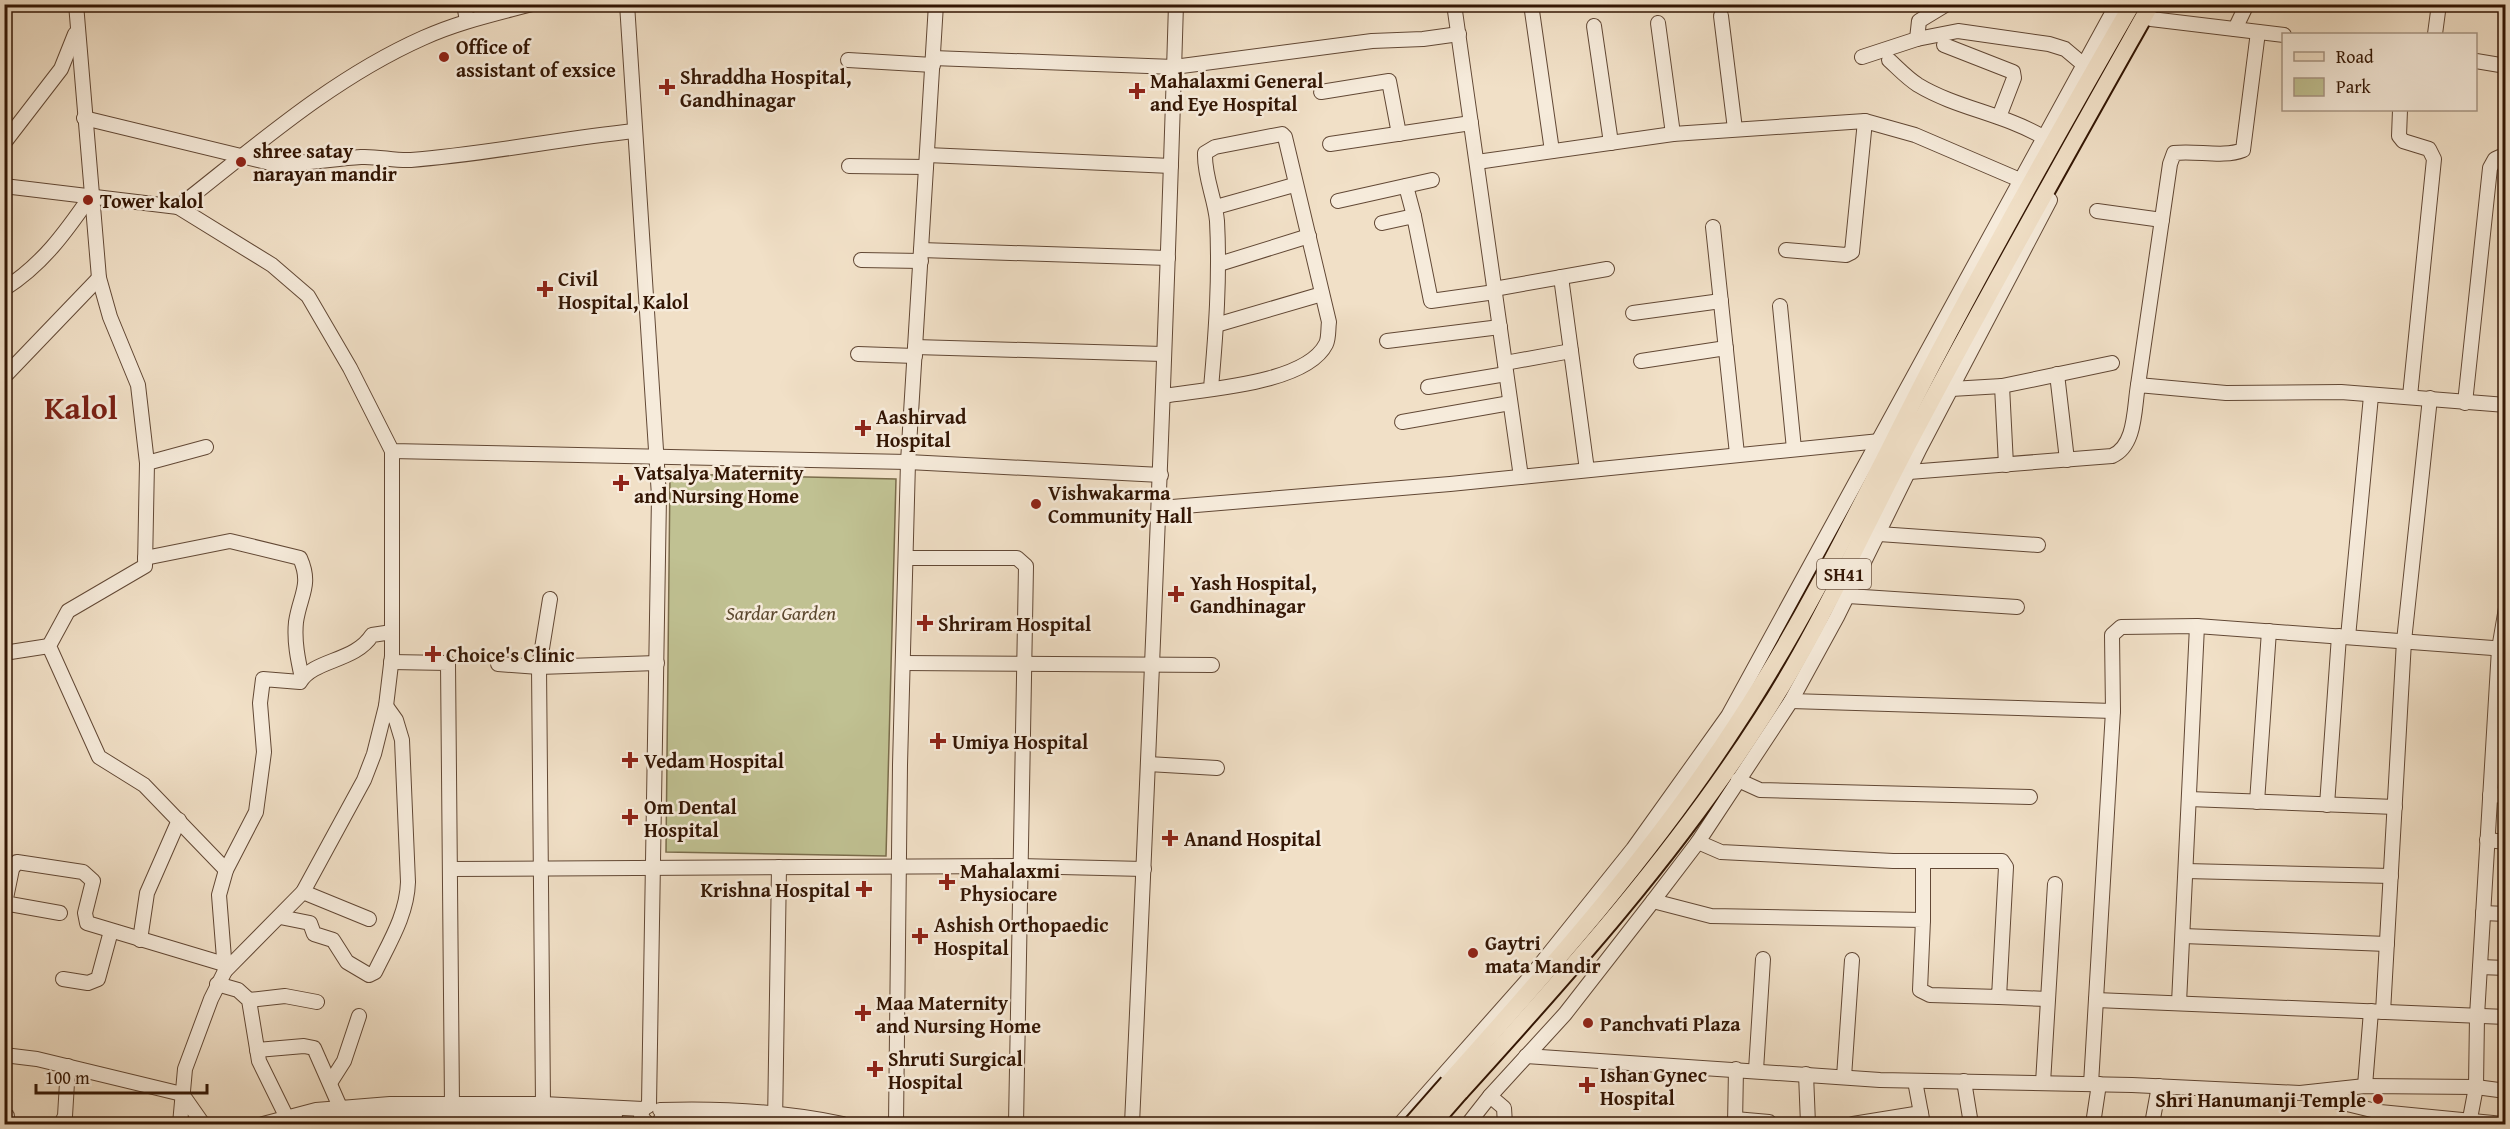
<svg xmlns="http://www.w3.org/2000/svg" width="2510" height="1129" font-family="'Gentium Book Plus',serif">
<rect width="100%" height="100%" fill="#f1e0c7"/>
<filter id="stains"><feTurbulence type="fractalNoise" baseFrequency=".00333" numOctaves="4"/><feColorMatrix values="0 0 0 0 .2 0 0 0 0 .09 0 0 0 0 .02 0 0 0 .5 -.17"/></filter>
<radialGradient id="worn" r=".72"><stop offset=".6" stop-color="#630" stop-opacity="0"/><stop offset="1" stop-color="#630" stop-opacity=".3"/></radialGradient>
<path fill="#c0c192" stroke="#7a6c4b" stroke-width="1.5" d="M670,474l226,5 -10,377 -220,-4z"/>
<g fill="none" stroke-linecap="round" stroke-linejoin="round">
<g stroke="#624835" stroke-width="16">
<g id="minor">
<path d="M76,4l23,274 11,39 28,68 9,78"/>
<path d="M464,4l3,17"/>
<path d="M627,4l32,492 -10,609"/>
<path d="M1454,4l67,473"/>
<path d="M1531,4l21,147"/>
<path d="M1721,16l14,113"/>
<path d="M2151,19l133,16"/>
<path d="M1658,23l15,111"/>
<path d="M1594,26l17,117"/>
<path d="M2235,29l12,-25"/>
<path d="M2435,34l4,-30"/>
<path d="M1917,39l41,-8 91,13 16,5 19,16"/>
<path d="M1944,45l69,27 1,6 -15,39"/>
<path d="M1862,57l55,-18 2,-18 28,-17"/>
<path d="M933,58l241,9 198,-26 51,-2 36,-5"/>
<path d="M848,60l85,5"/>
<path d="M1889,60c10,9 18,18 29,25 38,23 86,29 125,52"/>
<path d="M2476,61l30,5"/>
<path d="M1321,92l68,-11 10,53"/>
<path d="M2400,110l-1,26 4,5 26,8 5,10 -24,237"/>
<path d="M84,118l186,45c33,2 59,-4 91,-6 17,-1 33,4 50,3 75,-6 148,-21 223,-29"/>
<path d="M4,143l57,-74 14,-35"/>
<path d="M1330,144l141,-21"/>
<path d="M927,155l244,11"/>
<path d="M1477,162l196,-28 192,-13 50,14 105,45"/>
<path d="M849,166l77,1"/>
<path d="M4,186l174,21c78,-61 153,-128 245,-169 35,-16 72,-24 109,-34"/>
<path d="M1406,186l8,30"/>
<path d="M1338,201l94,-21"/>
<path d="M178,207l94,58 36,31 42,72 42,83 516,11 253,13"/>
<path d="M1216,207l78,-22"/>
<path d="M2097,211l65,9"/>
<path d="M1382,223l32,-7 17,85 64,-9"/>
<path d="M1713,227l24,227"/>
<path d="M921,250l247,8"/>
<path d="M1786,250l60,5 6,-3 13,-131"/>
<path d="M861,260l60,1"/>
<path d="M1219,264l90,-28"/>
<path d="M1561,277l26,193"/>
<path d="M4,289c38,-24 61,-56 86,-92"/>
<path d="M1494,289l113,-20"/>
<path d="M1780,306l14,143"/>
<path d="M1633,313l88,-12"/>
<path d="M1216,325l106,-31"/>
<path d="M1387,341l113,-14"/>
<path d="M915,347l248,7"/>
<path d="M858,354l57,2"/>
<path d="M1641,361l85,-13"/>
<path d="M1505,363l66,-12"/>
<path d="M2057,374l10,86"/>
<path d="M4,377l95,-99"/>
<path d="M2138,385l32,-221 4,-11c22,-3 49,5 69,-3l15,-118"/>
<path d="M2002,386l4,79"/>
<path d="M1428,387l78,-13"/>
<path d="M1951,389l51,-3 110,-23"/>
<path d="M1163,396c42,-7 143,-12 163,-52 3,-6 2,-16 3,-22l-44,-185 -3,-3 -67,13 -10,6c-1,23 10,45 12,68 3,56 -1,111 -6,167"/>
<path d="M2465,403l25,-235 5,-9 11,-5"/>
<path d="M1402,422l108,-19"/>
<path d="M206,447l-59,16 -2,103 -77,45 -19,35 50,111 45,28 82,85"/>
<path d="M1909,472l203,-16c24,-10 22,-48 26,-71l88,8 115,-1 165,13"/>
<path d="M1160,508l290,-24 430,-43"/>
<path d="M1879,534l159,11"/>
<path d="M145,558l85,-17 70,17c12,27 0,37 -4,64 -2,19 2,38 6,56"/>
<path d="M906,558h111l9,8 -10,558"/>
<path d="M1848,596l169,11"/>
<path d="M2348,637l23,-241"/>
<path d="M4,653l45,-7"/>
<path d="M391,662l57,1 4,442"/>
<path d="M903,663l309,2"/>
<path d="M498,664l41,3 118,-4"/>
<path d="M1791,701l322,10"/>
<path d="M1148,764l69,4"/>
<path d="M1738,780l22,10 270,7"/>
<path d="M2490,795l16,1"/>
<path d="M2189,799l206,8"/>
<path d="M2257,802l12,-171"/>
<path d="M2327,805l12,-169"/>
<path d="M2487,840l19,2"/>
<path d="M450,869l569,-3 125,3"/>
<path d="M2186,871l205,5"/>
<path d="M303,892l66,27"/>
<path d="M1653,901l58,15 212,4 -3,70 10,5 69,2 7,-130 -4,-6h-109l-172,-9 -23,-10"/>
<path d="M4,903l56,10"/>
<path d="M5,903l7,-34 5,-7 66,10 10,9 -8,32 2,10 137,41"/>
<path d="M2483,913l23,1"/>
<path d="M280,917l30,6 4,11 19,6 14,22 22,13 6,-3c14,-29 32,-57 33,-90l-6,-142 -6,-20 -10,-14"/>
<path d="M1923,920v-58"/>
<path d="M2183,936l204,8"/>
<path d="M140,940l7,-47 32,-73"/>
<path d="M2480,967l26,1"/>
<path d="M225,971l-6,-76 7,-25 30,-58 8,-60 -4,-49 3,-24 37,3c14,-23 55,-20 72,-47l20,-3"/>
<path d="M63,979l25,4 10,-4 13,-48"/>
<path d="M217,984l21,6 11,10 10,61 28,57"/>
<path d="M1999,997l48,2"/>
<path d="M249,1000l36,-4 32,6"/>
<path d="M2096,1000l410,17"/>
<path d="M2179,1003l18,-377"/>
<path d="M2383,1012l21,-371 26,-243"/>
<path d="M257,1050l47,-4 10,2 26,59"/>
<path d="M4,1055l33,4 145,35 21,30"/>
<path d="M1526,1056l354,24 252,5 168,8 65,-7 111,1 30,4"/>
<path d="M1756,1070l7,-111"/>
<path d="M1806,1074l2,50"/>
<path d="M1844,1077l8,-117"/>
<path d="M1915,1081l8,43"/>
<path d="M1964,1081l7,43"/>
<path d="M330,1083l14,-22 15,-45"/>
<path d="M2043,1083l12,-199"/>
<path d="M2091,1084l22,-373 -1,-76 9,-8 76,-1 309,23"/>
<path d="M2365,1086l6,-75"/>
<path d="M2310,1095l70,17 123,12"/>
<path d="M1490,1096l14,12 1,16"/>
<path d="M543,1104l-4,-437 11,-68"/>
<path d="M648,1106l-5,3 -2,8 7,7"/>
<path d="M660,1110c63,-2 122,1 183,14"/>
<path d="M4,1116h3"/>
<path d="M661,1119l116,5"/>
<path d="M1735,1119l34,3"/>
<path d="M61,1124l4,-8 3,-50"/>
<path d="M180,1124l5,-55 26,-70 14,-28 78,-79 61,-112 10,-26 12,-48 6,-50v-205"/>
<path d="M263,1124l53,-14 74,-6h153l100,5"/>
<path d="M308,1124l33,-5 48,-3h226"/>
<path d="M775,1124l4,-257"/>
<path d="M896,1124l4,-359 8,-303 28,-458"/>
<path d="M1132,1124c17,-373 33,-746 44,-1120"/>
<path d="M1400,1124l132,-149 101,-126 95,-133 389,-712"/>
<path d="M1468,1124l22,-28 75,-82 88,-113 45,-59 93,-141 46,-84 83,-169 130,-248"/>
<path d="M1735,1124l1,-55"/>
<path d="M1853,1124l68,-11"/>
<path d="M2093,1124l6,-40"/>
<path d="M2152,1124l7,-38"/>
<path d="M2469,1124l7,-37 1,-71 22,-367 7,-41"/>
</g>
</g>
<g stroke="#331604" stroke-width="20">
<g id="major">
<path d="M1448,1083c103,-115 206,-231 290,-361 74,-113 132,-237 194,-357 64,-122 131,-241 200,-361"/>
<path d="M1460,1092c108,-119 215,-238 302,-374 58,-89 100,-187 150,-281 77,-146 158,-289 239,-433"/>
</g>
</g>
<use href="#minor" stroke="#f6ebdb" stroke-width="14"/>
<use href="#major" stroke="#f1e0c7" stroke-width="16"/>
<g stroke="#331604" stroke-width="20" stroke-linecap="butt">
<g id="major-bridge">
<path d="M1412,1124l36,-41"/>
<path d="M1432,1124l28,-32"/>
</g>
</g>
<use href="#major-bridge" stroke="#f1e0c7" stroke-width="16"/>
</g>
<g fill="#8f2418" stroke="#f6ebdb" stroke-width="2">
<circle cx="444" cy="57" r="6"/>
<path d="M664 78h6v6h6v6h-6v6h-6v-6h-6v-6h6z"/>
<path d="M1134 82h6v6h6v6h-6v6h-6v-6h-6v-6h6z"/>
<circle cx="241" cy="162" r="6"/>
<circle cx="88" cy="200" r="6"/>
<path d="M542 280h6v6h6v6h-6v6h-6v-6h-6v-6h6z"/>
<path d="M860 419h6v6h6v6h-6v6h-6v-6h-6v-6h6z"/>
<path d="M618 474h6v6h6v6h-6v6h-6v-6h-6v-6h6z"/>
<circle cx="1036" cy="504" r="6"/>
<path d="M1173 585h6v6h6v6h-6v6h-6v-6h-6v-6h6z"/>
<path d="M922 614h6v6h6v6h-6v6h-6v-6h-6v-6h6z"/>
<path d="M430 645h6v6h6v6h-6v6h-6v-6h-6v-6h6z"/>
<path d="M935 732h6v6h6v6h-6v6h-6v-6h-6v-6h6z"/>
<path d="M627 751h6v6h6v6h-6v6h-6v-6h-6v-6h6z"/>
<path d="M627 808h6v6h6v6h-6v6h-6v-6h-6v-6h6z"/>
<path d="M1167 829h6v6h6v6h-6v6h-6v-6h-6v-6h6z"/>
<path d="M944 873h6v6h6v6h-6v6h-6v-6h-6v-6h6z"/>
<path d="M861 880h6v6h6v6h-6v6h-6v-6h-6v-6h6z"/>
<path d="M917 927h6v6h6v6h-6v6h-6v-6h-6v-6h6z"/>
<circle cx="1473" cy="953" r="6"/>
<path d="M860 1004h6v6h6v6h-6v6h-6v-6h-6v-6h6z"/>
<circle cx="1588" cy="1023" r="6"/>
<path d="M872 1060h6v6h6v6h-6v6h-6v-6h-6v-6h6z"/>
<path d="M1584 1076h6v6h6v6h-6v6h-6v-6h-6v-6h6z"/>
<circle cx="2378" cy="1099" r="6"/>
</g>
<g text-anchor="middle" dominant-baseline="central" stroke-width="5" stroke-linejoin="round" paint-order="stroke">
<rect fill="#f6ebdb" stroke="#6e5644" stroke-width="1.5" x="1817" y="559" width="54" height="30" rx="4.5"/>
<g font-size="18" font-weight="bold" fill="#331604">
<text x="1844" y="574">SH41</text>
</g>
<g font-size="20" font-weight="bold" fill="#331604" stroke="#f6ebdb" text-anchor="start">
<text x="456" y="46">Office of<tspan x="456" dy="23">assistant of exsice</tspan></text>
<text x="680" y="76">Shraddha Hospital,<tspan x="680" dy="23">Gandhinagar</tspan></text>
<text x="1150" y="80">Mahalaxmi General<tspan x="1150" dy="23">and Eye Hospital</tspan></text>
<text x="253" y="150">shree satay<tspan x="253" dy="23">narayan mandir</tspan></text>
<text x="100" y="200">Tower kalol</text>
<text x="558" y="278">Civil<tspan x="558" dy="23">Hospital, Kalol</tspan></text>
<text x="876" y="416">Aashirvad<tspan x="876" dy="23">Hospital</tspan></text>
<text x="634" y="472">Vatsalya Maternity<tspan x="634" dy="23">and Nursing Home</tspan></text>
<text x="1048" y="492">Vishwakarma<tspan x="1048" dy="23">Community Hall</tspan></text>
<text x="1190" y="582">Yash Hospital,<tspan x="1190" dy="23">Gandhinagar</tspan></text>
<text x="938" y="623">Shriram Hospital</text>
<text x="446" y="654">Choice's Clinic</text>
<text x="952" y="741">Umiya Hospital</text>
<text x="644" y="760">Vedam Hospital</text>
<text x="644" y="806">Om Dental<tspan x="644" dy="23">Hospital</tspan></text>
<text x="1184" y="838">Anand Hospital</text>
<text x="960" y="870">Mahalaxmi<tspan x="960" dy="23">Physiocare</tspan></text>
<text x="850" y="889" text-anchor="end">Krishna Hospital</text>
<text x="934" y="924">Ashish Orthopaedic<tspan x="934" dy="23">Hospital</tspan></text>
<text x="1485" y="942">Gaytri<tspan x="1485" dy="23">mata Mandir</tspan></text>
<text x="876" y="1002">Maa Maternity<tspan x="876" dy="23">and Nursing Home</tspan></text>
<text x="1600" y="1023">Panchvati Plaza</text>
<text x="888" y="1058">Shruti Surgical<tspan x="888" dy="23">Hospital</tspan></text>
<text x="1600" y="1074">Ishan Gynec<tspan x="1600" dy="23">Hospital</tspan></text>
<text x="2366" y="1099" text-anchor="end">Shri Hanumanji Temple</text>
</g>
<g font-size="20" font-style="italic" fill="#5d492f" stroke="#f6ebdb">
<text x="781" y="612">Sardar Garden</text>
</g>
<g font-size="32" font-weight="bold" fill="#7a1f14" stroke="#f6ebdb">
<text x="81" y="407">Kalol</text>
</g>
</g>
<rect width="2510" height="1129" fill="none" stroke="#f1e0c7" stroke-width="24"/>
<rect x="6" y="6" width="2498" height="1117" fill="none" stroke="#331604" stroke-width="3"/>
<rect x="12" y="12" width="2486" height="1105" fill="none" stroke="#331604" stroke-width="1.5"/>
<rect x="2282" y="33" width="195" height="78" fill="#f6ebdb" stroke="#a89685" stroke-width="1.5"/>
<rect x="2294" y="52" width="30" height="9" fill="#f1e0c7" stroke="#a89685" stroke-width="1.5"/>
<text x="2336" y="63" font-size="18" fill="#331604">Road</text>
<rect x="2294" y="78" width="30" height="18" fill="#c0c192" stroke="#a89685" stroke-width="1.5"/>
<text x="2336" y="93" font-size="18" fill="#331604">Park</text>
<path d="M36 1084v9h171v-9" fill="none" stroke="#331604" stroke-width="3"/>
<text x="45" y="1084" font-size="18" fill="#331604" stroke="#f6ebdb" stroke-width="4.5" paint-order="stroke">100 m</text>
<rect width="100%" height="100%" filter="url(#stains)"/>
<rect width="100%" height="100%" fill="url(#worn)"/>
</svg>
